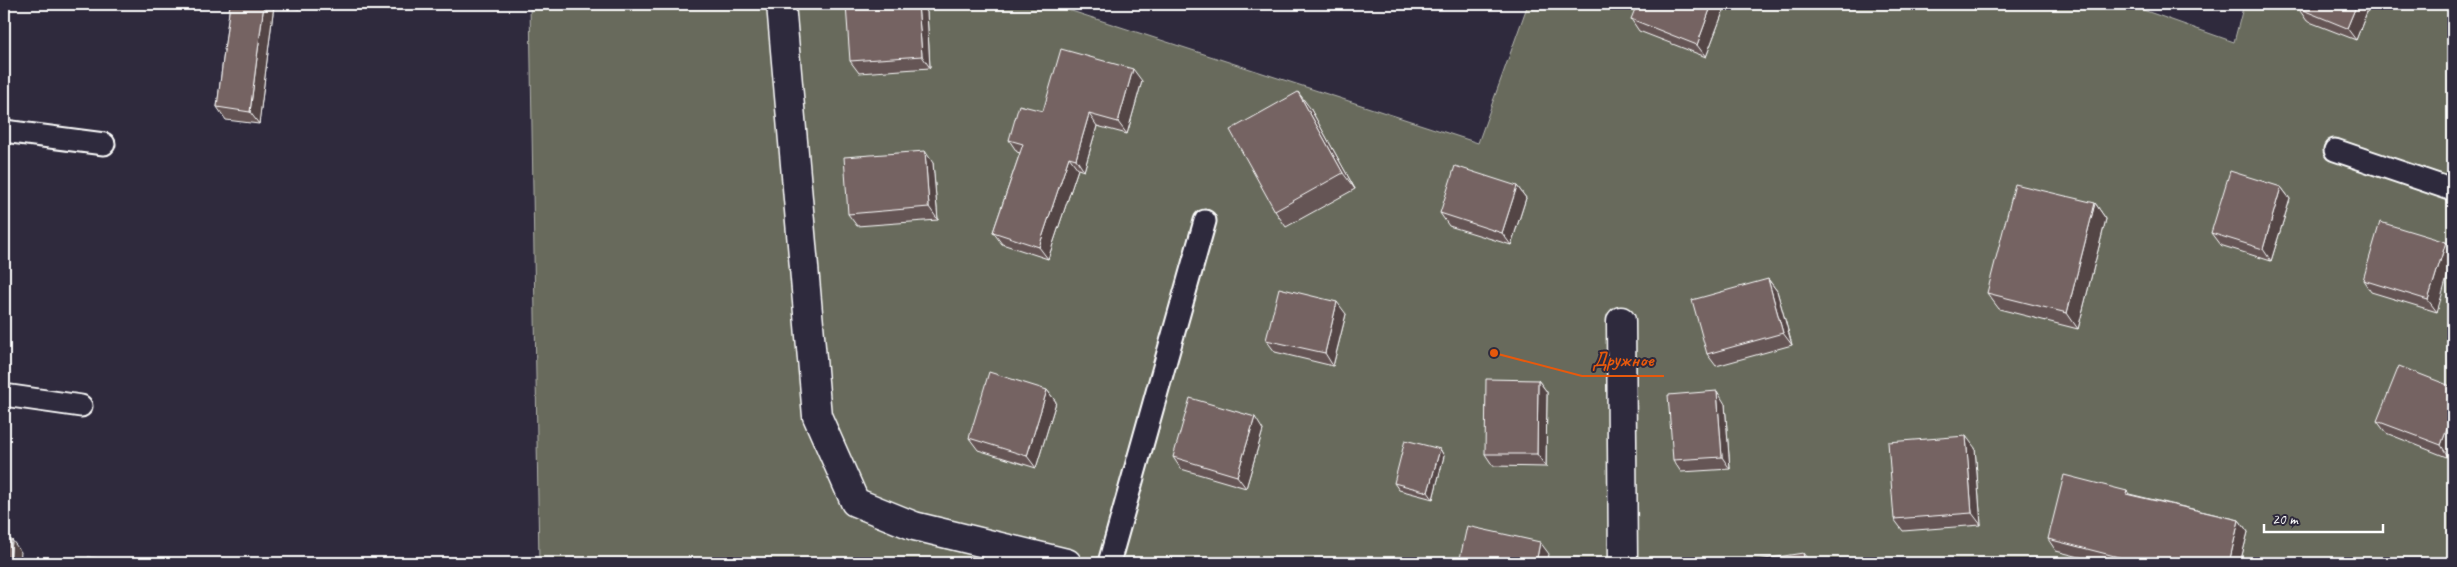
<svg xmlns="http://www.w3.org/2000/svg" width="2457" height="567" font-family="Caveat,sans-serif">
<rect width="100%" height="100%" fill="#2f2a3d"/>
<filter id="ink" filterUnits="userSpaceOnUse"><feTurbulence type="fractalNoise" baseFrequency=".02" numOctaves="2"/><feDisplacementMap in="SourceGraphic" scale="10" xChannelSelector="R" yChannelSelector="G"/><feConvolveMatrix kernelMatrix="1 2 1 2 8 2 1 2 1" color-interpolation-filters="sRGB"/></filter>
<g filter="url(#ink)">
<path fill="#676a5c" stroke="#b3b4ae" d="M530,4h520l428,139 50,-139h598l108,38 10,-38h209v559h-1914z"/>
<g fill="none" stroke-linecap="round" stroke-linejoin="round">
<g stroke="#fff" stroke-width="25">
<g id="lane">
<path d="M4,131l100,13"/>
<path d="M2335,150l118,40"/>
<path d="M4,395l77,11"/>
<path d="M1109,563l96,-342"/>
</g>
</g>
<g stroke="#fff" stroke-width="31">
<g id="street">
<path d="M781,4l36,412 38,86 59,24 153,37"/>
<path d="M1621,321l2,242"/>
</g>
</g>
<use href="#lane" stroke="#2f2a3d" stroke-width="21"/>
<use href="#street" stroke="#2f2a3d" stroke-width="28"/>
</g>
<g fill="#655554" stroke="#fff">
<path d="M230,4h70l-1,5 -25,-4 -15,119 -33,-4 -9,-13z"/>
<path d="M1726,4l-20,53 -67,-26 -8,-12z"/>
<path d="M2370,4l-14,36 -49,-19 -9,-13z"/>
<path d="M927,12l3,56 -71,5 -9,-12z"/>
<path d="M1142,81l-15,53 -30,-8 -13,45 -6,-2 -30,90 -46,-15 -9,-12 27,-79 -3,-1 -8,-12z"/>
<path d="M1310,108l45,81 -69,38 -11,-16z"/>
<path d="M933,163l5,57 -81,6 -9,-12z"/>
<path d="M1517,186l9,12 -15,47 -62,-19 -9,-13z"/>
<path d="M2281,187l9,12 -19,62 -51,-16 -9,-12z"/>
<path d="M2095,203l11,16 -28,110 -79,-20 -12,-16z"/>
<path d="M2446,242l-9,70 -66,-20 -8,-12z"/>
<path d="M1768,279l9,12 15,54 -76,21 -9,-12z"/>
<path d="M1346,314l-13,52 -58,-14 -9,-12z"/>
<path d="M1538,380l9,12 -1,75 -53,-1 -8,-12z"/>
<path d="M2453,387v60l-4,11 -63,-25 -9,-12z"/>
<path d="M1047,390l9,12 -20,66 -58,-18 -9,-12z"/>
<path d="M1725,404l5,65 -49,3 -8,-12z"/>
<path d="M1263,430l-17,58 -65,-19 -8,-12z"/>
<path d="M1975,448l6,77 -78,6 -9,-12z"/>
<path d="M1440,449l4,7 -11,43 -34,-9 -5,-7z"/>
<path d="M2127,491l2,3 110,26 9,12 -8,31h-137l-47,-12 -8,-12z"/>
</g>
<g fill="#524545" stroke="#fff">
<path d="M264,4h9l1,1 -15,119 -9,-12z"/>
<path d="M296,4h4l-1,5z"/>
<path d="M918,4h3l6,8 3,56 -8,-12z"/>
<path d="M1712,4h14l-20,53 -9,-12z"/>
<path d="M2357,4h13l-14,36 -9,-12z"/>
<path d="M1133,69l9,12 -15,53 -9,-12z"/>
<path d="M1298,92l12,16 45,81 -12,-16z"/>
<path d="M1089,114l8,12 -13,45 -8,-12z"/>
<path d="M925,151l8,12 5,57 -9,-13z"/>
<path d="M1069,157l9,12 -30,90 -9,-12z"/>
<path d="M1517,186l9,12 -15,47 -9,-12z"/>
<path d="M2281,187l9,12 -19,62 -8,-12z"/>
<path d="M2095,203l11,16 -28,110 -11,-16z"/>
<path d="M2446,242l7,11v4l-16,55 -9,-12z"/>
<path d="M1768,279l9,12 15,54 -9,-12z"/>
<path d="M1337,302l9,12 -13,52 -8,-13z"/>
<path d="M1538,380l9,12 -1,75 -9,-13z"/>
<path d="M1047,390l9,12 -20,66 -9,-12z"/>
<path d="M1717,391l8,13 5,65 -8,-12z"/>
<path d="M2453,413v34l-4,11 -8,-13z"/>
<path d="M1255,417l8,13 -17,58 -9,-12z"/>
<path d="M1966,436l9,12 6,77 -9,-12z"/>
<path d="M1440,449l4,7 -11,43 -5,-7z"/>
<path d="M2239,520l9,12 -8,31h-11z"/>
<path d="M12,540l9,12 -1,11h-10z"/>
<path d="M1540,542l9,12 -2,9h-11z"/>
<path d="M1803,553l8,10h-6z"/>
</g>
<g fill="#756362" stroke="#fff">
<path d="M230,4h34l-14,108 -33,-5z"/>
<path d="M862,4h56l4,52 -72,5 -4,-56z"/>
<path d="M1637,4h75l-15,41 -66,-26z"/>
<path d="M2300,4h57l-10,24 -49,-20z"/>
<path d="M1061,49l72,20 -15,53 -29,-8 -13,45 -7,-2 -30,90 -46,-15 30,-88 -14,-4 10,-35 24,6z"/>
<path d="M1298,92l45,81 -68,38 -45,-81z"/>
<path d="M925,151l4,56 -81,7 -4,-57z"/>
<path d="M1455,166l62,20 -15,47 -62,-20z"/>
<path d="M2230,171l51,16 -18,62 -52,-16z"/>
<path d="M2015,184l80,19 -28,110 -80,-20z"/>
<path d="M2380,222l66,20 -18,58 -65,-20z"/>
<path d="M1768,279l15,54 -76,21 -15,-54z"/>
<path d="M1279,288l58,14 -12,51 -59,-13z"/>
<path d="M2399,366l54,21v26l-12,32 -64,-24z"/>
<path d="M989,372l58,18 -20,66 -58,-18z"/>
<path d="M1486,379l52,1 -1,74h-52z"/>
<path d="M1717,391l5,66 -49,3 -5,-65z"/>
<path d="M1190,398l65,19 -18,59 -64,-19z"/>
<path d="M1966,436l6,77 -78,6 -6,-77z"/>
<path d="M1405,440l35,9 -12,43 -34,-9z"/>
<path d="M2064,475l63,16 -1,3 113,26 -10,43h-87l-94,-24z"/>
<path d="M1467,526l73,16 -4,21h-77z"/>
<path d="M4,539l8,1 -2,23h-6z"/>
<path d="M1803,553l2,10h-59v-1z"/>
<path d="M88,557l39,6h-40z"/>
</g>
</g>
<path fill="none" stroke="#e8590c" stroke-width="2" d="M1494 353L1582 376H1664"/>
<circle fill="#e8590c" stroke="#2f2a3d" stroke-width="2" cx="1494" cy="353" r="5"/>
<g font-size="19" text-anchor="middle" font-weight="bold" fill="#e8590c" stroke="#2f2a3d" stroke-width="4" stroke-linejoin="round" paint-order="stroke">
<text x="1623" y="366">Дружное</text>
</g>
<rect width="2457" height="567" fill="none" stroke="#2f2a3d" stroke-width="20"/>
<rect x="10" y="10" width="2437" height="547" fill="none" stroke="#fff" stroke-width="2" filter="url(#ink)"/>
<path d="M2264 524v8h119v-8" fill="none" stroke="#ffffff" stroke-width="2.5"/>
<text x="2272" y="524" font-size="15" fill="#ffffff" stroke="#2f2a3d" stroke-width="4" paint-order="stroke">20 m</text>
</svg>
